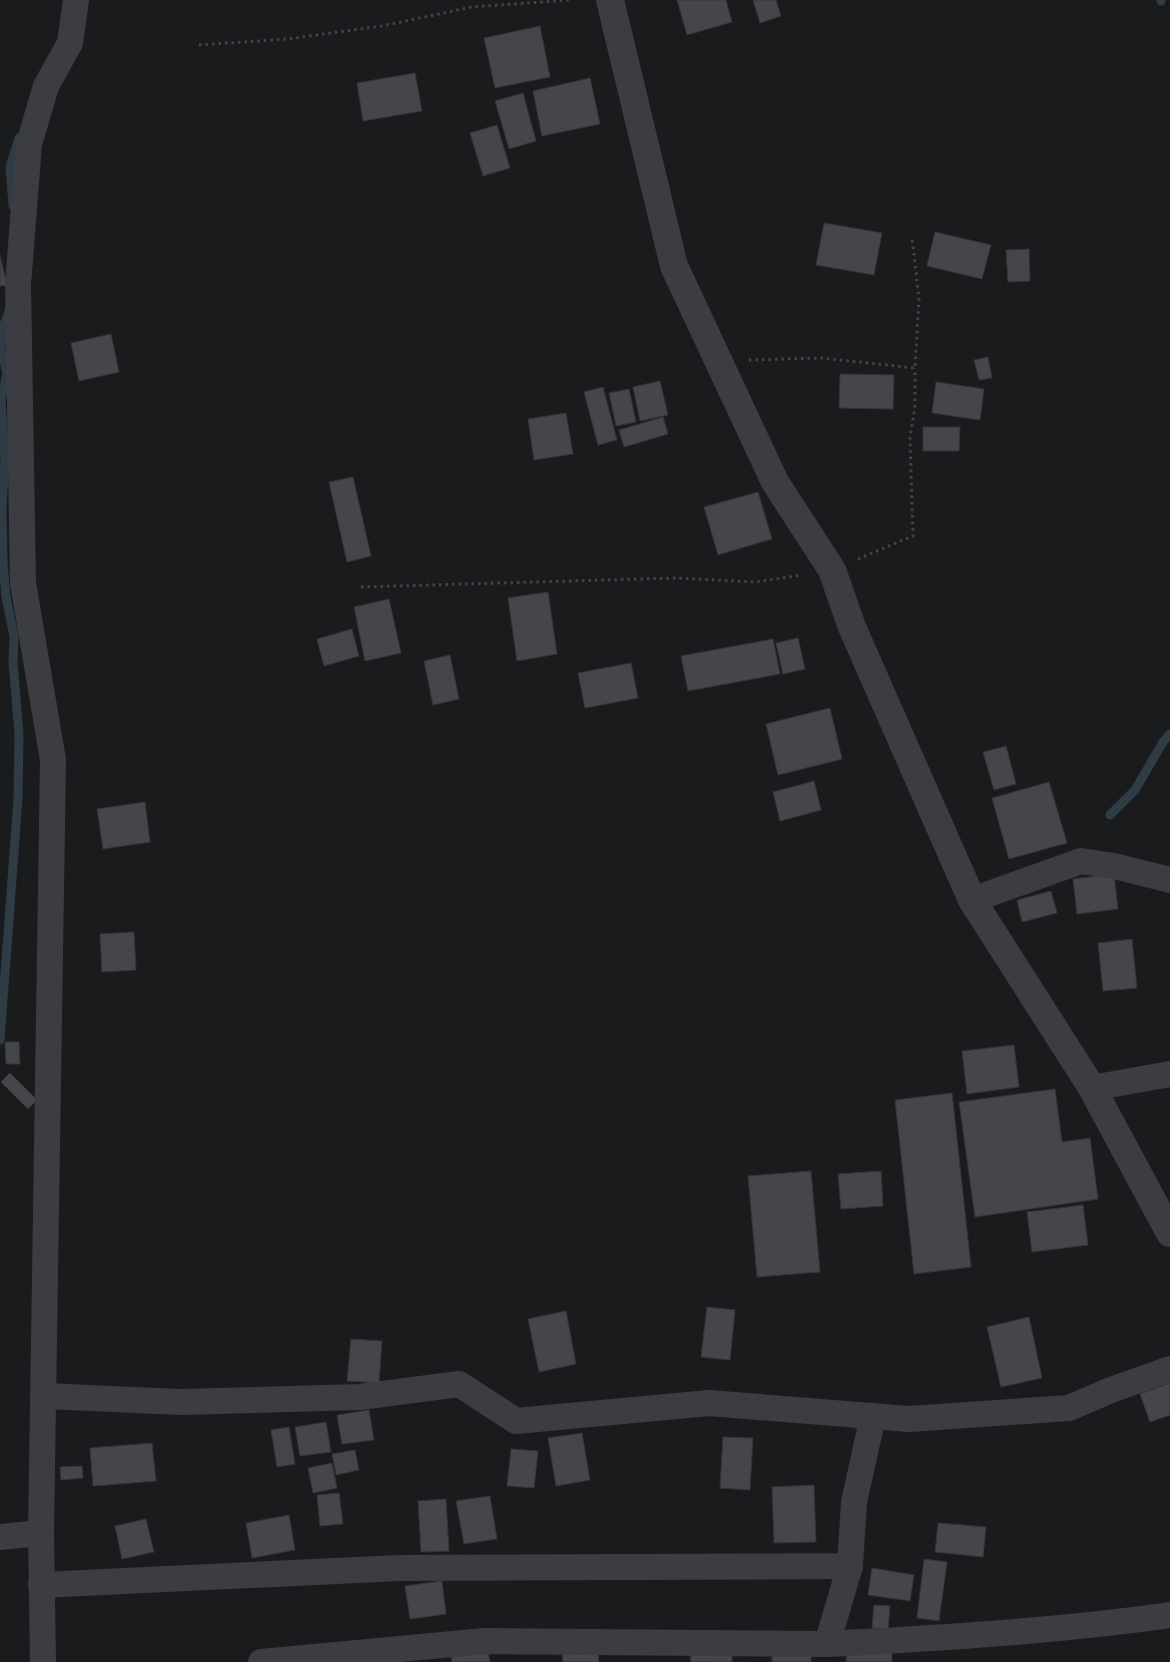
<svg xmlns="http://www.w3.org/2000/svg" width="1170" height="1662" font-family="'Fira Sans Condensed',sans-serif">
<rect width="100%" height="100%" fill="#1a1b1d"/>
<g fill="none" stroke-linecap="round" stroke-linejoin="round">
<g stroke="#2f3c43" stroke-width="9">
<path d="M1161,1v-1"/>
<path d="M13,206l-3,-39 9,-29"/>
<path d="M1110,815l25,-25 28,-48 7,-8"/>
<path d="M0,1040l18,-241 1,-65 -6,-72 1,-26 -8,-39 -3,-35 -1,-54 3,-49 -4,-59 6,-27 -6,-23 1,-20 7,-19"/>
</g>
</g>
<g fill="#44464a" stroke="#343539">
<path d="M677,0h49l6,22 -45,13z"/>
<path d="M753,0h23l5,16 -21,7z"/>
<path d="M540,26l10,51 -55,11 -11,-50z"/>
<path d="M415,73l7,38 -59,10 -6,-38z"/>
<path d="M590,78l10,46 -58,12 -9,-45z"/>
<path d="M523,93l13,48 -27,8 -14,-48z"/>
<path d="M497,125l13,43 -27,8 -13,-43z"/>
<path d="M824,223l58,10 -8,42 -58,-10z"/>
<path d="M935,232l56,13 -9,34 -55,-13z"/>
<path d="M1029,249l1,32 -22,1 -2,-32z"/>
<path d="M0,255l7,30 -7,1z"/>
<path d="M111,334l8,38 -40,9 -8,-38z"/>
<path d="M988,357l4,21 -13,2 -5,-20z"/>
<path d="M840,374l54,1 -1,34 -54,-1z"/>
<path d="M660,381l8,34 -28,6 -7,-34z"/>
<path d="M936,382l48,7 -4,31 -48,-7z"/>
<path d="M603,387l14,53 -19,5 -14,-53z"/>
<path d="M629,389l7,33 -20,4 -7,-33z"/>
<path d="M566,413l7,41 -39,6 -6,-41z"/>
<path d="M663,417l5,17 -44,13 -5,-17z"/>
<path d="M923,427h37l-1,24h-36z"/>
<path d="M353,477l18,79 -24,6 -18,-80z"/>
<path d="M758,492l14,47 -54,16 -14,-48z"/>
<path d="M548,592l9,62 -40,7 -9,-63z"/>
<path d="M389,599l12,54 -36,8 -11,-54z"/>
<path d="M352,629l7,27 -35,10 -7,-27z"/>
<path d="M798,638l7,31 -22,5 -7,-31z"/>
<path d="M773,639l7,35 -92,17 -7,-35z"/>
<path d="M450,655l9,44 -26,6 -9,-44z"/>
<path d="M631,663l7,35 -53,10 -7,-35z"/>
<path d="M830,708l12,51 -64,16 -12,-51z"/>
<path d="M1006,746l10,38 -22,6 -11,-38z"/>
<path d="M814,781l7,29 -41,11 -7,-29z"/>
<path d="M1049,782l18,61 -58,16 -17,-61z"/>
<path d="M145,802l5,40 -47,7 -6,-40z"/>
<path d="M1114,874l4,35 -41,5 -4,-35z"/>
<path d="M1051,891l6,22 -35,9 -5,-22z"/>
<path d="M134,932l2,38 -34,2 -2,-38z"/>
<path d="M1132,939l5,49 -34,3 -5,-48z"/>
<path d="M5,1042h14l1,22h-14z"/>
<path d="M1014,1045l5,42 -52,7 -5,-43z"/>
<path d="M10,1073l27,27 -9,9 -27,-27z"/>
<path d="M1055,1089l7,53 28,-4 8,61 -123,18 -16,-115z"/>
<path d="M952,1093l19,174 -57,7 -19,-174z"/>
<path d="M811,1171l9,101 -63,5 -9,-101z"/>
<path d="M881,1171l2,35 -42,3 -3,-35z"/>
<path d="M1083,1205l5,40 -56,7 -5,-40z"/>
<path d="M707,1307l28,3 -5,50 -29,-3z"/>
<path d="M566,1311l10,53 -37,8 -11,-53z"/>
<path d="M1029,1317l13,61 -41,9 -14,-60z"/>
<path d="M351,1339l31,2 -3,42 -32,-2z"/>
<path d="M1170,1383v32l-20,7 -10,-28z"/>
<path d="M369,1410l5,30 -32,4 -5,-29z"/>
<path d="M326,1422l5,30 -31,4 -5,-29z"/>
<path d="M289,1427l6,37 -18,3 -6,-37z"/>
<path d="M582,1433l8,47 -34,6 -8,-48z"/>
<path d="M723,1437l30,1 -3,52 -30,-2z"/>
<path d="M152,1443l4,38 -63,5 -3,-38z"/>
<path d="M511,1449l27,2 -4,37 -27,-2z"/>
<path d="M355,1450l4,20 -23,5 -4,-21z"/>
<path d="M332,1463l5,25 -24,5 -5,-25z"/>
<path d="M82,1466l1,12 -22,2 -1,-13z"/>
<path d="M814,1485l2,57 -42,1 -2,-56z"/>
<path d="M339,1493l4,31 -23,2 -3,-31z"/>
<path d="M490,1496l7,43 -33,5 -8,-43z"/>
<path d="M446,1499l3,52 -28,1 -3,-51z"/>
<path d="M289,1515l6,35 -43,8 -6,-35z"/>
<path d="M146,1519l8,33 -32,7 -7,-33z"/>
<path d="M938,1523l48,4 -3,30 -48,-5z"/>
<path d="M924,1559l23,3 -8,59 -22,-3z"/>
<path d="M872,1568l42,7 -4,26 -42,-6z"/>
<path d="M442,1581l4,33 -36,5 -5,-33z"/>
<path d="M874,1605l16,1 -2,23 -16,-1z"/>
<path d="M597,1648l2,14h-36l-1,-9z"/>
<path d="M732,1648v14h-41l-1,-12z"/>
<path d="M488,1651l2,11h-38l-1,-6z"/>
<path d="M772,1651l39,1v10h-39z"/>
<path d="M847,1651h45v11h-46z"/>
</g>
<g fill="none" stroke-linecap="round" stroke-linejoin="round">
<g stroke="#414449" stroke-width="3" stroke-dasharray="2.5 4" stroke-linecap="butt">
<path d="M199,45l89,-6 94,-13 90,-19 98,-7"/>
<path d="M749,360l72,-2 94,10 4,-69 -7,-62"/>
<path d="M858,559l55,-23 -3,-97 5,-34v-37"/>
<path d="M361,587l314,-9 80,4 47,-7"/>
</g>
<g stroke="#3b3d42" stroke-width="26">
<path d="M972,900l109,-39 33,5 56,14"/>
<path d="M1092,1088l78,-14"/>
<path d="M44,1396l137,6 179,-5 99,-13 57,37 193,-18 200,16 160,-11 42,-18 59,-21"/>
<path d="M0,1537l41,-4"/>
<path d="M41,1585l358,-17 451,-2 4,-64 19,-86"/>
<path d="M827,1644c115,-6 229,-13 343,-29"/>
<path d="M43,1662l-2,-129 12,-773 -30,-177 -5,-299 11,-140 17,-58 24,-43 6,-43"/>
<path d="M261,1662l224,-21 342,3 23,-78"/>
</g>
<path stroke="#3b3d42" stroke-width="28" d="M610,0l64,266 101,216 57,88 20,57 120,273 120,188 78,145"/>
</g>
</svg>
